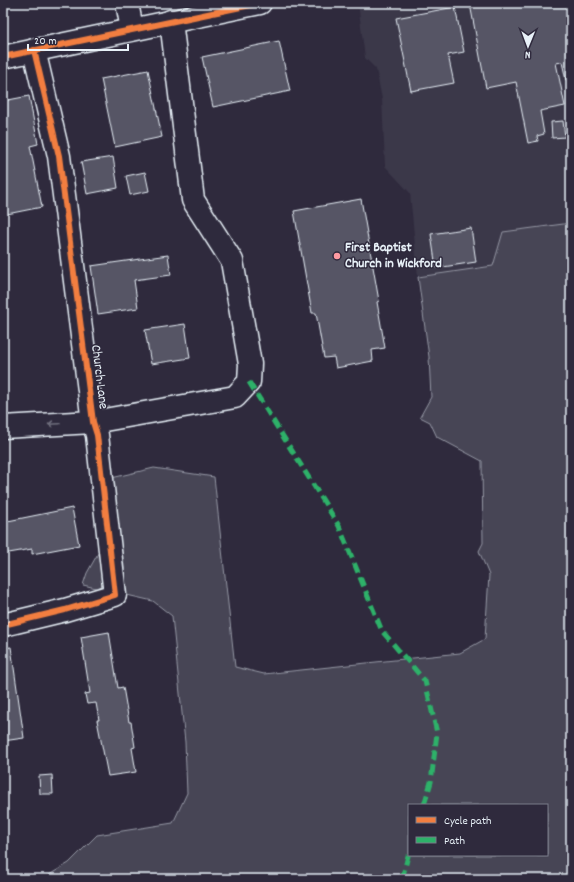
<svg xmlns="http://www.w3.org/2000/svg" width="574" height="882" font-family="Dekko,sans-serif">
<rect width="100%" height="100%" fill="#2f2a3d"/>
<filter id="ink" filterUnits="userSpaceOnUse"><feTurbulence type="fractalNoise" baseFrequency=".025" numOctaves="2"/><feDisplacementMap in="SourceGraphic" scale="8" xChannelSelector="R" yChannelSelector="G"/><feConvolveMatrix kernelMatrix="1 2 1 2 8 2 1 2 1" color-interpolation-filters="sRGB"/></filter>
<g filter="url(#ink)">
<path fill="#3b3749" d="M358,3h213v220l-68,9 -10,34 -75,11 -8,-84 -25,-27 -3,-67 -6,-30 -11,-11z"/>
<path fill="#464455" stroke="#979aa6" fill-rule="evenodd" d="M571,223v656h-523l1,-4 20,-12 28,-28 76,-12 14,-30 -2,-51 -13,-126 -19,-15 -70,-16 4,-12 14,-25 2,-68 51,-12 60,9 21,190 29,7 196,-21 25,-14 4,-64 -10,-24 4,-8 -1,-82 -45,-24 -7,-15 -10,-5 11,-20 -2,-40 -11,-80 75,-11 10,-34zM409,805h138v50h-138z"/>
<g fill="#575565" stroke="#e8f1f8">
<path d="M473,3h98v76l-5,1 -4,-18 -6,1 9,43 -25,5 4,23 -7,2 1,5 -10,2 -12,-61 -30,6 -16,-84z"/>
<path d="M455,7l9,45 -16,3 6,28 -43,8 -15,-73z"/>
<path d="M279,41l11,50 -77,16 -11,-50z"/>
<path d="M148,70l14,67 -47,10 -14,-68z"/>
<path d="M29,96l9,48 -8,2 12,61 -35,7 -4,-19v-94z"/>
<path d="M563,121l2,16 -13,1 -1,-16z"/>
<path d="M113,157l5,31 -31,6 -6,-32z"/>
<path d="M145,172l4,19 -19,4 -4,-19z"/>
<path d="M361,199l18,102 -2,1 8,46 -13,2 1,11 -37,7 -2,-11 -10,1 -8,-45h-4l-18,-102z"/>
<path d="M471,228l5,34 -40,6 -5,-34z"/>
<path d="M168,255l3,20 -37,5 4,28 -40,6 -7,-48z"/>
<path d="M185,324l5,34 -39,6 -6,-34z"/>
<path d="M72,508l7,37 -47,9v-5l-29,5v-32z"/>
<path d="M109,632l9,56 5,-1 6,35h2l4,25 -3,1 4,24 -28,4 -11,-56h2l-3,-17 -9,1 -2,-10 5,-1 -9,-56z"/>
<path d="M4,646v2l7,-1 13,91 -21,3v-94z"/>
<path d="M52,775l1,19h-13l-1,-18z"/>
</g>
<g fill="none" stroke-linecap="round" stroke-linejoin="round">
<g stroke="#e8f1f8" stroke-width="25">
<g id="minor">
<path d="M127,3l5,26"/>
<path d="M3,57l257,-54"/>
<path d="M3,427l90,-5 142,-25 14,-15 1,-18 -18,-103 -39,-61 -22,-179"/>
<path d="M3,625l62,-15 50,-15 -18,-160 -4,-13 -34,-266 -25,-106"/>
</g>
</g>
<use href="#minor" stroke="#2f2a3d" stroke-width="22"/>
<g stroke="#2db169" stroke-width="5" stroke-dasharray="10 5" stroke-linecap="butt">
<path d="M249,382l90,144 43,105 43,50 12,52 -6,49 -7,23"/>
<path d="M402,879l7,-27"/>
</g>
<g stroke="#2f2a3d" stroke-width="8">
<g id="cycleway">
<path d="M3,57l257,-54"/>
<path d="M3,625l62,-15 50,-15 -18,-160 -4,-13 -34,-266 -25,-106"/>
</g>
</g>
<use href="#cycleway" stroke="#f27e40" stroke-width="6"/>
</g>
<defs><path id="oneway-shaft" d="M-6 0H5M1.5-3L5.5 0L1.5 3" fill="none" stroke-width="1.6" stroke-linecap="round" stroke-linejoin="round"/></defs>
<use stroke="#70707e" href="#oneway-shaft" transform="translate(54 424) rotate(177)"/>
</g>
<circle fill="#ff9aa2" stroke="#2f2a3d" stroke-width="1.5" cx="337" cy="256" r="4"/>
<g text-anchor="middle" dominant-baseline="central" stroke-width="3" stroke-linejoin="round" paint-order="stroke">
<g font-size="14" font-weight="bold" fill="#e8f1f8" stroke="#2f2a3d" text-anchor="start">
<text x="345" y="248">First Baptist<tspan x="345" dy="16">Church in Wickford</tspan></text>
</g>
<g font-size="14" fill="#e8f1f8" stroke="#2f2a3d">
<text transform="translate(99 377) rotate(83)">Church Lane</text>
</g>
</g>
<rect width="574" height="882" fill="none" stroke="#2f2a3d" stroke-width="16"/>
<rect x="8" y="8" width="558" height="866" fill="none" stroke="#e8f1f8" stroke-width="1.5" filter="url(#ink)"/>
<rect x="408" y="804" width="140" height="52" fill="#2f2a3d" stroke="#797a88"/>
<rect x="416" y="817" width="20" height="6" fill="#f27e40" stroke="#797a88"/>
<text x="444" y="824" font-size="12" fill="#e8f1f8">Cycle path</text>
<rect x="416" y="837" width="20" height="6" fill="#2db169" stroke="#797a88"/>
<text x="444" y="844" font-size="12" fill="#e8f1f8">Path</text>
<g transform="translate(528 46) rotate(181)" stroke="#2f2a3d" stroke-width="3" paint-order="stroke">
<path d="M0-3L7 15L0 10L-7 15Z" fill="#e8f1f8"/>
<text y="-6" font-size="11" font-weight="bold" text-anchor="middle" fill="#e8f1f8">N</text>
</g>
<path d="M28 44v6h100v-6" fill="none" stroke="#e8f1f8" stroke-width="2"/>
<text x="34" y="44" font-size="12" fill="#e8f1f8" stroke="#2f2a3d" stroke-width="3" paint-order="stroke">20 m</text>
</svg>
